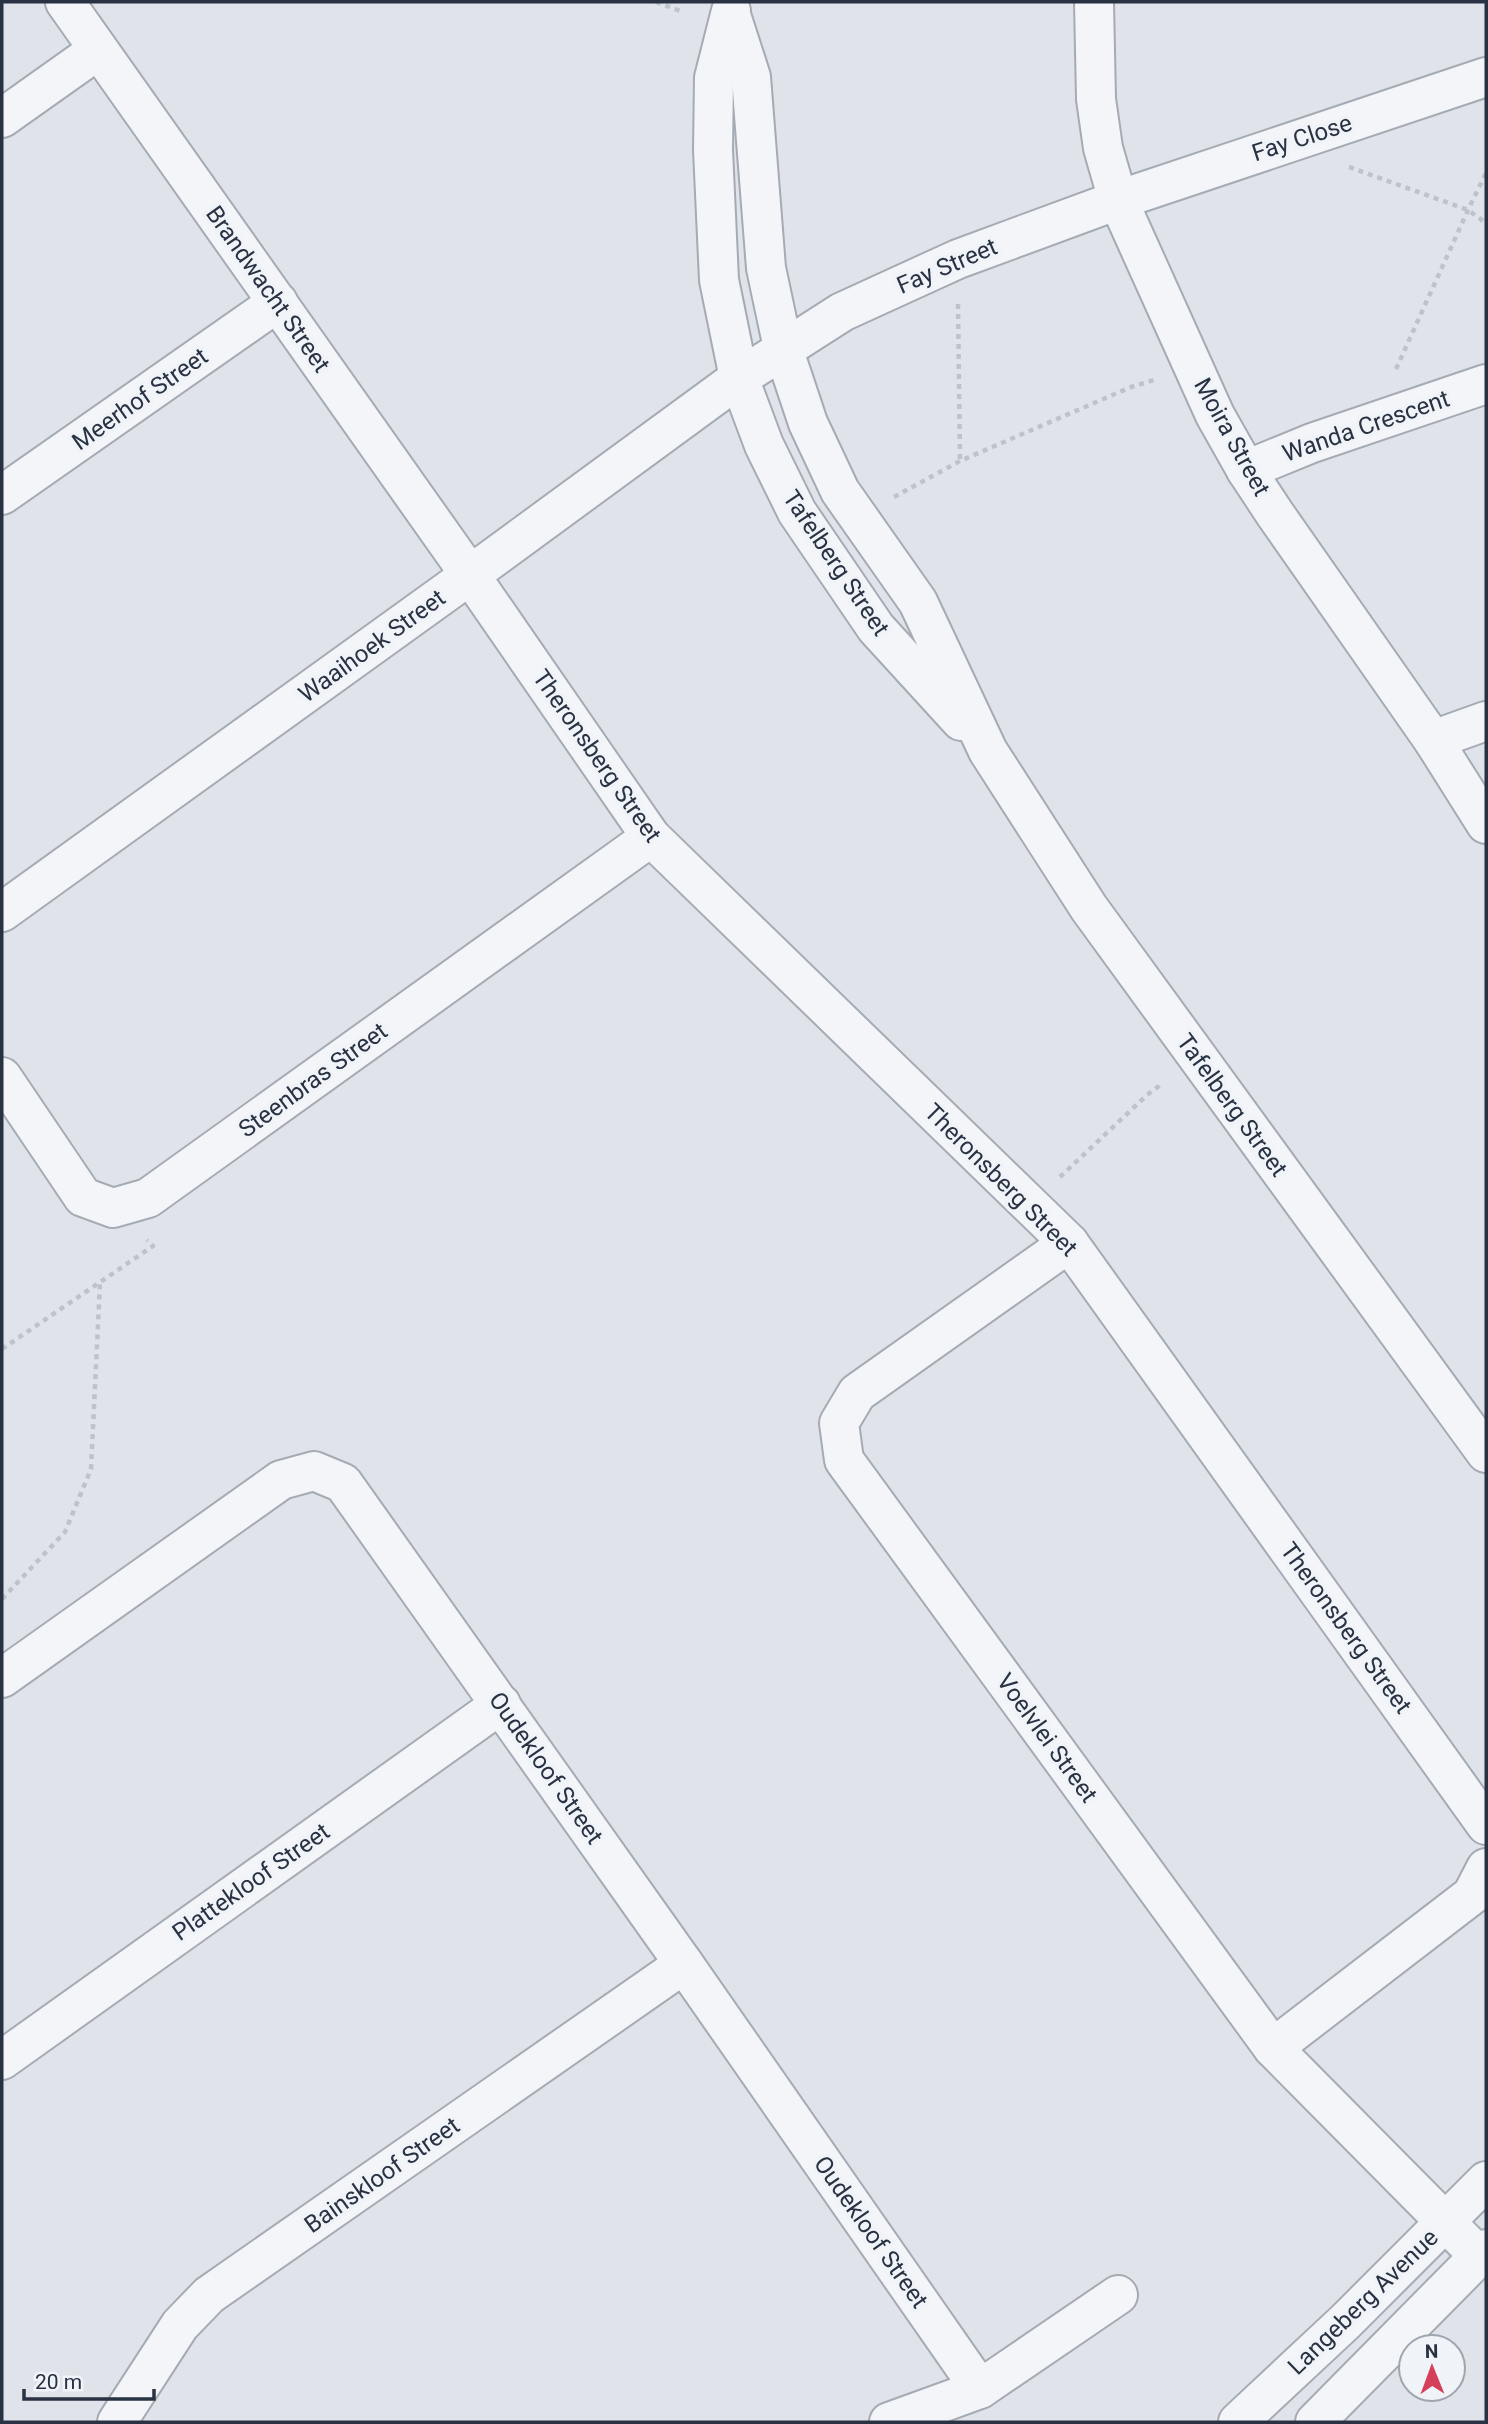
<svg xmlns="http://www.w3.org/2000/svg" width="1488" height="2424" font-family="Roboto,sans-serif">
<rect width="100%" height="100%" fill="#e0e4ea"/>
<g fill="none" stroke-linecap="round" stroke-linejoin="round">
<g stroke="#a5abb4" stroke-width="42">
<g id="minor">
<path d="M65,2l405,573 181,262 418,406 417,582"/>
<path d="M1094,2l2,97 7,49 15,52 97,215 31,55 29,44 158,226 53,84"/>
<path d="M731,11l-17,67 -1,72 6,130 20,98 25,67 33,67 79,116 85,93"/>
<path d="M731,15l20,62 15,191 17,80 25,75 32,68 78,111 70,149 101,157 397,545"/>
<path d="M2,118l96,-68"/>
<path d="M1246,470l66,-27 174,-59"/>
<path d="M2,495l276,-193"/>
<path d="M1433,740l53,-19"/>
<path d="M2,912l468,-337 269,-197 103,-66 116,-53 160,-59 368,-123"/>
<path d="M2,1077l81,120 30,11 35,-10 503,-361"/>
<path d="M1069,1243l-212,150 -18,30 5,37 429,588 206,208"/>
<path d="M2,1678l279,-198 33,-9 29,12 341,481 296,425"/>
<path d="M1273,2048l199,-153 14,-27"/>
<path d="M2,2060l499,-356"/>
<path d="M117,2422l63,-97 29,-30 475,-331"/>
<path d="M889,2422l91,-33 138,-94"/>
<path d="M1238,2422l107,-100 141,-141"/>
<path d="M1315,2422l171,-173"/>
</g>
</g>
<g stroke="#bec2c9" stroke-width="4.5" stroke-dasharray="5 5" stroke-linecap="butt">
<path d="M656,2l27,10"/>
<path d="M1349,167l119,43 18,13"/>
<path d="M958,304l2,157"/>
<path d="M1396,369l72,-159 18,-37"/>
<path d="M894,497l66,-36 171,-74 23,-7"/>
<path d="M1060,1177l87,-82 16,-12"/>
<path d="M2,1349l151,-103 -6,-6"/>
<path d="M2,1599l63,-67 26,-63 9,-186"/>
</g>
<use href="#minor" stroke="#f3f5f8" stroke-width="38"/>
</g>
<g text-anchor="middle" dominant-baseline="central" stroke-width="7" stroke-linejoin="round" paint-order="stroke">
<g font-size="24" fill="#283242" stroke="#f0f3f7">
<text transform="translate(1302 138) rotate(-18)">Fay Close</text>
<text transform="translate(947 266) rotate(-23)">Fay Street</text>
<text transform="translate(268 289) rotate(55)">Brandwacht Street</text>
<text transform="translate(140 399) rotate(-35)">Meerhof Street</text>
<text transform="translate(1366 426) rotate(-19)">Wanda Crescent</text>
<text transform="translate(1232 437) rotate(61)">Moira Street</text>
<text transform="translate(836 563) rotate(56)">Tafelberg Street</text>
<text transform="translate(372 646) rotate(-36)">Waaihoek Street</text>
<text transform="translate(597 756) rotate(55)">Theronsberg Street</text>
<text transform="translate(313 1080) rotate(-36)">Steenbras Street</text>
<text transform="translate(1232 1105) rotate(54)">Tafelberg Street</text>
<text transform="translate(1001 1180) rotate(45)">Theronsberg Street</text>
<text transform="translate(1346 1628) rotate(54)">Theronsberg Street</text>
<text transform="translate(1047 1738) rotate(54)">Voelvlei Street</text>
<text transform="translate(546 1768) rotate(55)">Oudekloof Street</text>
<text transform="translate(251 1882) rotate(-35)">Plattekloof Street</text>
<text transform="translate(382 2175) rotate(-35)">Bainskloof Street</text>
<text transform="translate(871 2232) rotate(55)">Oudekloof Street</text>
<text transform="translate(1363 2302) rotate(-44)">Langeberg Avenue</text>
</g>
</g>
<rect width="1488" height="2424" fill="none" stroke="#283242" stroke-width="7"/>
<g transform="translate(1432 2368) rotate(359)"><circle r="33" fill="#f0f3f7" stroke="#a0a6af" stroke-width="2"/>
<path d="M0-5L12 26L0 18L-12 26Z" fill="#d53f59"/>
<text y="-10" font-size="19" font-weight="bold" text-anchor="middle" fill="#283242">N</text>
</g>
<path d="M24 2389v10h130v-10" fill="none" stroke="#283242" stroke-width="3.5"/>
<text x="35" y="2389" font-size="21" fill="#283242" stroke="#f0f3f7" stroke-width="5" paint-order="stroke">20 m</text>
</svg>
